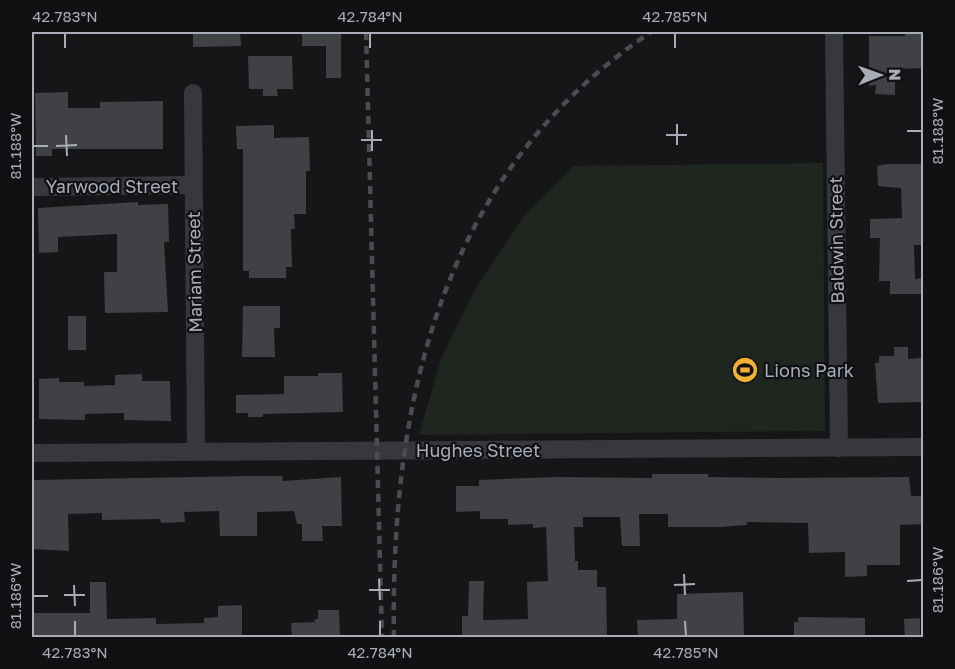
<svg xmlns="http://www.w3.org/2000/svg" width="955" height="669" font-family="'Golos Text',sans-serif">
<rect width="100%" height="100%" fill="#161618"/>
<path fill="#1e261f" d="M823,163l2,268 -406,4 22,-76 33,-68 49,-74 51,-51z"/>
<g fill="#404145">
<path d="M193,32h47l1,14 -48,1z"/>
<path d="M302,32h39v46h-15v-32h-24z"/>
<path d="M905,32h19v36l-29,1v26l-20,-1 1,-9 -7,1v-50h36z"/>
<path d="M248,56h44l1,33h-16l1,7h-15v-7h-14z"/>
<path d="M68,92v16h32v-6l63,-1v48h-111v7h-16l-1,-63z"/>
<path d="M274,125v13l35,-1 1,34h-4v43h-12l1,15h-4l1,38h-6v11h-37v-7h-6v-122h-6l-1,-23z"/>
<path d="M888,164h36v19l-3,1v61h-7l1,34 9,-1v16h-34v-13h-11l1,-43h-10v-19l32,-1 -1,-30 -23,-2 -1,-20z"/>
<path d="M138,202v3l30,-1 1,38h-5l4,70 -63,1 -1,-41h13v-38l-59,3v15l-19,1 -1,-45z"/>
<path d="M243,306h37v22h-6l1,29h-33z"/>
<rect x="68" y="316" width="18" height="34"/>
<path d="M894,347h14v12l16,-1v44l-46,1 -3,-40h4v-7h15z"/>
<path d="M318,373h24l1,39 -80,2v3h-15v-4h-12v-18l48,-1v-18h34z"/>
<path d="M142,374v7h28l1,40 -47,-1v-7l-39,1v6l-46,-1v-40l20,-1v4h25v4l31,-1v-10z"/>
<path d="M652,474h56v3l73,1 128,-1 2,19h13v28l-24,1v40h-33v11l-22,1v-25l-36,1 -1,-30 -61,-1v3l-27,2h-52v-13h-29l1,32h-18l-2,-29h-37v10h-9l1,34h3v9h19v17h9l1,51h-145v-22h6l1,-35h15l-1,39 45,-1 -1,-37 21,-1 -2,-54 -13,1v-4l-25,1v-6h-28v-8l-24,1v-26h23v-6l77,-3 96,1z"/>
<path d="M249,476h33l1,5 58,-4 1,49h-20l1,15h-21v-17h-5l-3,-13 -37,1v24h-37l-1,-25 -35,1 1,10 -24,1 -1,-4 -58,1v-7l-34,1 1,37 -37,-2v-69z"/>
<path d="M90,582h16l1,37 49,-1v6l48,-1v-5l14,-1v-11l24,-1v33h-210v-25h58z"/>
<path d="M743,592l1,46h-106l-1,-18 40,-1v-25z"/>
<path d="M318,610h21l1,28h-48l-1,-15 24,-1v-3h3z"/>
<path d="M798,617l67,1v20h-71v-16h4z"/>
<path d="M920,618v20h-15l-1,-19z"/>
</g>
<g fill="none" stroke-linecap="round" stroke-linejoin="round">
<g stroke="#37383d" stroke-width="18">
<path d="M834,32l5,416"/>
<path d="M193,93l3,358"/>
<path d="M32,187l160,-2"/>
<path d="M32,453l892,-6"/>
</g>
<g stroke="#4a4c52" stroke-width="4.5" stroke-dasharray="8 6" stroke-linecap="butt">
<path d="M366,32l16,606"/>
<path d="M394,638c-4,-238 48,-466 257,-606"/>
</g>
</g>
<path fill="none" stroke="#a8adb8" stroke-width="2" d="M65,33v15M370,33v15M675,33v15M677,124v21M372,130v21M907,131h15M66,135l1,21M666,135h21M361,140h21M33,146h15M56,146l21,-1M684,574l1,21M379,579l1,21M907,581l15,-1M74,585l1,21M674,585l21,-1M369,590h21M64,595h21M33,596h15M75,621v15M380,621v15M685,621l1,15"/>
<defs>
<g id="stadium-disc" transform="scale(1.35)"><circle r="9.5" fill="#f2b134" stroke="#111113"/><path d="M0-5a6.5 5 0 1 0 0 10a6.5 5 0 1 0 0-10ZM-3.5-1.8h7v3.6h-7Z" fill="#111"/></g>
</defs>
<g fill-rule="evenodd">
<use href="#stadium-disc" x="745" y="370"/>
</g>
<g text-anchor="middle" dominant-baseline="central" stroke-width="4.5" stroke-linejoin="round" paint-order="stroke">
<g font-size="18" fill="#a8adb8" stroke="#111113">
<text x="112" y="186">Yarwood Street</text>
<text transform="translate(836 240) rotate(-91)">Baldwin Street</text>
<text transform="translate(194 272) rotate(-91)">Mariam Street</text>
<text x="478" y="450">Hughes Street</text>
</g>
<g font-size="18" fill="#a8adb8" stroke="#111113" text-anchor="start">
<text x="764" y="370">Lions Park</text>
</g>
</g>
<rect width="955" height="669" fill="none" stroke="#111113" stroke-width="66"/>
<g transform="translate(880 75) rotate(89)" stroke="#111113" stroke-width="4.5" paint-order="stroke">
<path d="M0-4.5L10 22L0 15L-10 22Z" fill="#a8adb8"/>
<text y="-9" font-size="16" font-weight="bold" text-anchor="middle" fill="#a8adb8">N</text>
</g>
<rect x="33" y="33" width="889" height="603" fill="none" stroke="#a8adb8" stroke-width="2"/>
<g font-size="15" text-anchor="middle" fill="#a8adb8">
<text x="65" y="22">42.783°N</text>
<text x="370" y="22">42.784°N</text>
<text x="675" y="22">42.785°N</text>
<text transform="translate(938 131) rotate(-90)" y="5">81.188°W</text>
<text transform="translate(16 146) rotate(-90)" y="5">81.188°W</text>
<text transform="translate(938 580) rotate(-90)" y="5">81.186°W</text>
<text transform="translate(16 596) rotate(-90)" y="5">81.186°W</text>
<text x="75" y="658">42.783°N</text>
<text x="380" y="658">42.784°N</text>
<text x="686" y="658">42.785°N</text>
</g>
</svg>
